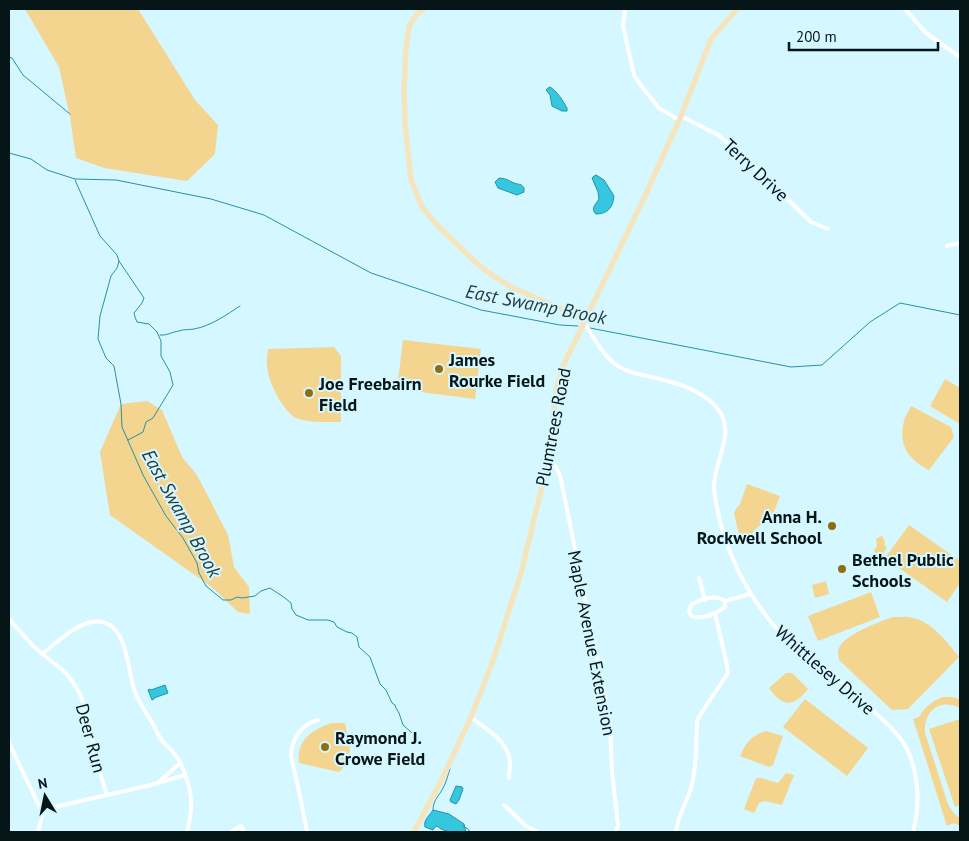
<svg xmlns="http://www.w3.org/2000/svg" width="969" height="841" font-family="'PT Sans',sans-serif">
<rect width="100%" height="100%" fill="#d5f7ff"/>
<g fill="#f4d590">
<path d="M25,9h113l57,91 23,25 -3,29 -28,27 -83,-13 -28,-10 -6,-41 -11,-50z"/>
<path d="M403,340l78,9 -6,50 -78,-10z"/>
<path d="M334,347l7,9v66c-11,0 -37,1 -47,-5 -13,-10 -26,-35 -27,-52 -1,-5 1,-10 1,-16z"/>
<path d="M945,379l15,9v36l-30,-18z"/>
<path d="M147,401l15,9 20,47 15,18 31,60 6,32 15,20 1,27 -12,-2 -25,-24 -103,-73 -10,-63 21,-48z"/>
<path d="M911,406l40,21 3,10 -25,33c-21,-10 -31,-26 -25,-49 1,-5 5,-10 7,-15z"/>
<path d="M747,484l33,12 -8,21v4c-14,2 -19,10 -25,21l-5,-3 -3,-4 -5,-22 2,-4 4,-5z"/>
<path d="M909,525l51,36v22l-13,19 -62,-44z"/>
<path d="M881,536l2,1 2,6 -1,2 3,2 -6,11 -5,-3 -2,-5 3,-4 -1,-7z"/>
<path d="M826,581l3,13 -14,4 -3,-13z"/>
<path d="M871,592l9,25 -62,24 -10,-25z"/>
<path d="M893,617c6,0 14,-1 20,1 18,3 35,25 46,39l-51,52 -16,1 -53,-50c0,-3 -1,-6 -1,-9 3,-16 41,-29 55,-34z"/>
<path d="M786,673h6l16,16c-15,19 -25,18 -39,-1z"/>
<path d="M942,697h9l9,2v9c-21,-10 -36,3 -35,25l23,71c3,6 6,10 12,14v8l-6,-3 -7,3 -34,-107 6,-2c6,-10 12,-15 23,-20z"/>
<path d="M805,699l63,49 -21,28 -64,-49z"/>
<path d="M960,719v86l-5,2 -26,-78z"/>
<path d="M331,723h14l5,27 -2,13 -9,9 -40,-9c-3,-23 13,-33 32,-40z"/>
<path d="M766,731l17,5 -10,29 -4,2 -29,-11c5,-12 12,-21 26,-25z"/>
<path d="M786,773l8,2 -12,30 -18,-4 -5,2 -5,10 -10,-4 12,-31h5l17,5z"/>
</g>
<g fill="#35c7e0" stroke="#2792a4">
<path d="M550,87c7,4 13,14 17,21v3h-5l-10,-5 -2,-11 -4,-5 2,-2z"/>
<path d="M596,175l8,5 10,16c-1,11 -6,18 -18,18 -6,-5 0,-10 3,-15l-1,-7 -6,-14 2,-2z"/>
<path d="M499,178c9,1 8,2 15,5 5,2 7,0 10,5v4l-7,3 -19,-7 -3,-6z"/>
<path d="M165,685l3,8 -14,5v1l-2,1 -4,-10 2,-1 1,1z"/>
<path d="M456,786l6,1 1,2 -4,11 -3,4 -5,-2 -1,-2z"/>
<path d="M433,810l16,4 15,10 2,8c-10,0 -22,1 -29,-6l-2,1 -2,3 -8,-3c-2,-7 5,-12 8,-17z"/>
</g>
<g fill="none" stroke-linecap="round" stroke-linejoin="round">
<g stroke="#2792a4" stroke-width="1">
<path d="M9,57l3,1 11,17 47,39"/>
<path d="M9,153l22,6 16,11 28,9 41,1 95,19 53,16 107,58 110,37 79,15 18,1"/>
<path d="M75,180l25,56 17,19 2,6 -2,7 -6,8 -11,40 -2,23 8,19 8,8 7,38 1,23 21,48 23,41 17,22 14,25 2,10 7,13 17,14h8l6,-3 5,1 13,-2 6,-5 9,-3 15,10 6,5 1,6 4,6 12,5h20l6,2 3,5 10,5 5,1 5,4 2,10 11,10 10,27 6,6 6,13 3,2 1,3 3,5 4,12 15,13"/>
<path d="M119,261l25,37 -2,5 -8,10 1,4 2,5 12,2 8,8 4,9v15l9,16 3,13 -20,33 -7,4 -3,10 -15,8"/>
<path d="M590,328l201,39 31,-2 48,-43 30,-19 60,12"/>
<path d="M160,335c6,1 12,-3 19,-4 5,-2 10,-1 15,-2 17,-3 32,-14 46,-23"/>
<path d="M433,810c0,-10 6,-14 10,-22 3,-5 5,-13 7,-19"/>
<path d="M463,826l5,3 2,3"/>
</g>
<g stroke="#fff" stroke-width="4">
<path d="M625,9l-2,17 11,49 8,12 17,21 20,12"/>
<path d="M905,9l21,24 34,24"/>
<path d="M681,116l37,19 26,21 67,66 17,7"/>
<path d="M947,246l13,-3"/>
<path d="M584,322c9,14 18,32 31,42 10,8 24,10 36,13 23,5 51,12 67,32 19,24 -5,53 -4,79 1,13 4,25 7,37 9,32 21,58 41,85 6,9 13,18 22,25 9,9 20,16 30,23 18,14 34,30 51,45 11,11 25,22 35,35 19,25 21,65 13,94"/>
<path d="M549,459l5,5 6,11 50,246 2,51 6,53 -2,7"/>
<path d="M699,578l6,22"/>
<path d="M725,601v6c-9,7 -24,13 -34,9l-2,-5 2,-6c9,-6 24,-11 34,-4l25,-7"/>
<path d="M9,619l25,28 32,26 6,8 9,15 6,19 11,52 9,28"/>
<path d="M42,654c17,-13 44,-41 66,-30 19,9 20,46 26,65 4,13 13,24 20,37 2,4 4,9 7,13 3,5 9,9 13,14 8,9 12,23 15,34 4,16 2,29 -2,45"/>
<path d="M471,717c15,13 36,22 39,44 0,6 -1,11 -1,17"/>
<path d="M9,743l32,67 1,6 -4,16"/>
<path d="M160,781l20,-18"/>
<path d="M504,805l22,21 12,6"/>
<path d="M41,810l106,-24 38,-11"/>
<path d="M231,832l10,-6 3,6"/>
<path d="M307,832l-7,-36 -9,-40c0,-11 6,-25 16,-31 3,-3 7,-4 11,-5"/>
<path d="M676,832c2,-19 12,-30 16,-48 5,-20 4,-43 5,-63l3,-6 28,-42 -1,-8 -12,-52"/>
</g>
<g stroke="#f4e5bf" stroke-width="5.5">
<path d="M424,9l-7,5 -8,12 -3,22 -2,39 1,37 6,56 11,27 16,19 28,27 14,13 12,9 21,13 60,26 11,8"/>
<path d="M414,832l29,-55 28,-60 23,-59 27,-85 28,-115 7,-68 7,-24 81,-168 37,-82 30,-77 26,-30"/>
</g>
</g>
<g fill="#8f6e12" stroke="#d5f7ff" stroke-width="2">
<circle cx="439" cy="369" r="5"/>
<circle cx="309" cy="393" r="5"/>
<circle cx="832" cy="526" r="5"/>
<circle cx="842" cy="569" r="5"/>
<circle cx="325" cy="747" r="5"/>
</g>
<g text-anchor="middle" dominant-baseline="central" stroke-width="4" stroke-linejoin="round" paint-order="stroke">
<g font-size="18" fill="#051518" stroke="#d5f7ff">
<text transform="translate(756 170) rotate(43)">Terry Drive</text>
<text transform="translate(553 427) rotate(-79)">Plumtrees Road</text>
<text transform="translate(592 643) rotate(79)">Maple Avenue Extension</text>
<text transform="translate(825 670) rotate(41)">Whittlesey Drive</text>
<text transform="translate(91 738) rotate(75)">Deer Run</text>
</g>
<g font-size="18" font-weight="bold" fill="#051518" stroke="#d5f7ff" text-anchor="start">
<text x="449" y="359">James<tspan x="449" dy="21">Rourke Field</tspan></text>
<text x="319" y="383">Joe Freebairn<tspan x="319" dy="21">Field</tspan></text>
<text x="822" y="516" text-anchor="end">Anna H.<tspan x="822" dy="21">Rockwell School</tspan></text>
<text x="852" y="559">Bethel Public<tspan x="852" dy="21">Schools</tspan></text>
<text x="335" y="737">Raymond J.<tspan x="335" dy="21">Crowe Field</tspan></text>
</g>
<g font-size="19" font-style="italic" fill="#243b40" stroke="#d5f7ff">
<text transform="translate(536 304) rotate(11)">East Swamp Brook</text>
<text transform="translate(182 513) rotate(61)">East Swamp Brook</text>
</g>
</g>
<rect width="969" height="841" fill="none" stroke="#051518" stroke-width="20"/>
<g transform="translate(45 796) rotate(350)" stroke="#d5f7ff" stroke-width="4" paint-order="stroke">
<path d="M0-4L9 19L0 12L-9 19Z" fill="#051518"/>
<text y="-8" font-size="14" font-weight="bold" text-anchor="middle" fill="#051518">N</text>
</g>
<path d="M789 42v8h149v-8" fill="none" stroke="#051518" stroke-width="2.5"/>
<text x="796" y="42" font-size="15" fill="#051518" stroke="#d5f7ff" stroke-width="4" paint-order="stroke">200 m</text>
</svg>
